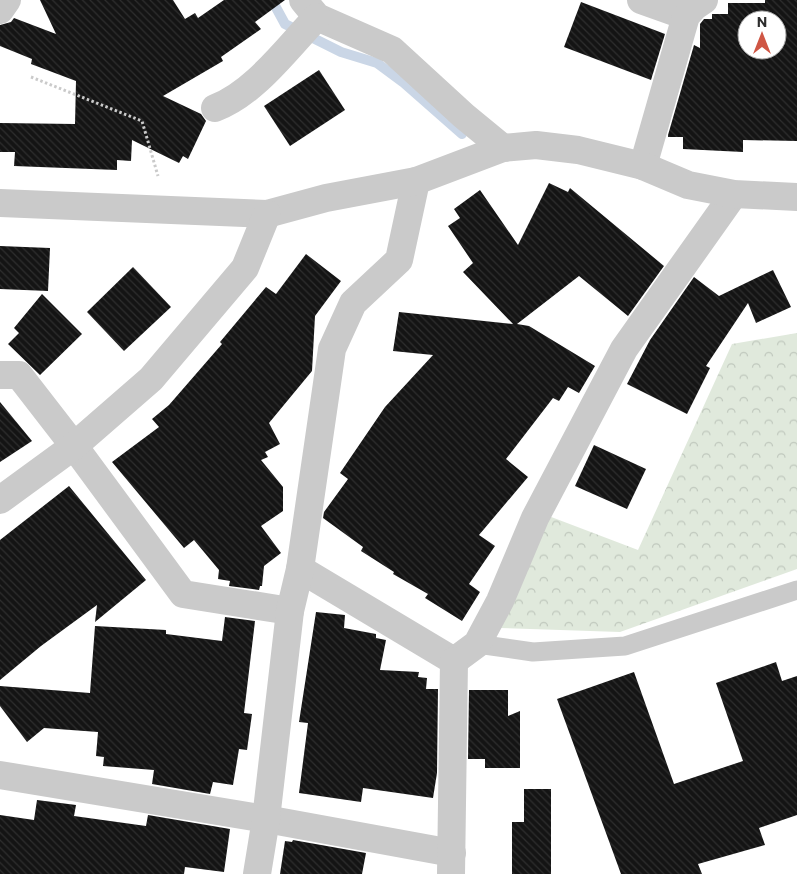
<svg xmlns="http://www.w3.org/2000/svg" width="797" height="874" font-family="Commissioner,sans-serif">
<defs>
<pattern id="forest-crowns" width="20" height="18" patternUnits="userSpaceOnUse" patternTransform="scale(1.25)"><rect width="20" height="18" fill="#e0e9dc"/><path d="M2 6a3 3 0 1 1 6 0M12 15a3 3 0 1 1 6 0" fill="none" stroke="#c0c8bd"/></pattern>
<pattern id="building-back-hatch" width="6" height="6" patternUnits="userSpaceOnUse" patternTransform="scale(1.25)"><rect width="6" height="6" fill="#141414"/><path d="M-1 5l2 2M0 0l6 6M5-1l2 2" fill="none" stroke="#2e2e2e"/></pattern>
</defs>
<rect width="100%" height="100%" fill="#fff"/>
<path fill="url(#forest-crowns)" d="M797,333v236l-177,63 -120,-4 46,-113 92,35 94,-206z"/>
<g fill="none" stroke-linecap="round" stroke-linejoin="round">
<path stroke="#cad6e6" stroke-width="10" d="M272,0l13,24 56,28 36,11 27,20 58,51"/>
</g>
<g fill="url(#building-back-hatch)" fill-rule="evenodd">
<path d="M40,0h133l12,19 10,-6 3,5 26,-18h61l-30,22 6,7 -40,28 2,4 -60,35 38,18 5,7 -18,38 -5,-3 -4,7 -47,-23 -1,21 -14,-1v10l-103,-4 1,-14h-15v-29l75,1 1,-43 -45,-17 1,-5 -32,-13v-21l11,-3 3,-4 42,16z"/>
<path d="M765,0h32v141l-54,-1v12l-60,-3v-12h-15v-2l26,-90 6,3v-24l4,-5h8v-5h16v-11h37zM747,20h30v30h-30z"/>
<path d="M581,2l84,32 -14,46 -87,-33z"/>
<path d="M319,70l26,40 -55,36 -26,-40z"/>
<path d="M549,183l19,9 2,-4 94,78 -36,50 -49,-40 -62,48 12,2 66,40 -16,27 -11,-6 -9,14 -6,-3 -47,61 22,18 -49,58 16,11 -26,38 11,8 -18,29 -37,-23 3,-4 -35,-20 1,-2 -33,-21 2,-4 -40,-29 1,-6 24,-33 -8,-6 45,-66 48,-52 -40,-4 6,-39 114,12 -50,-52 10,-9 -25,-37 12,-8 -6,-9 26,-19 38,55z"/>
<path d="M0,246l50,2 -2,43 -48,-2z"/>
<path d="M306,254l35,27 -26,35 -3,55 -43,52 11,21 -15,8 3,5 -7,3 22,27v24l-22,15 20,27 -17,13 -2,20h-2l-1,4 -30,-4 1,-5 -12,-2 1,-9 -25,-30 -10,8 -72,-86 47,-35 -7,-8 17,-14 53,-61 -2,-2 46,-55 10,7z"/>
<path d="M133,267l38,40 -47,44 -37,-39z"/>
<path d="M773,270l18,37 -35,16 -8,-20 -42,63 4,2 -23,46 -60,-30 23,-44 44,-63 25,19z"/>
<path d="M42,294l40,40 -42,41 -32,-31 11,-11 -5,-5z"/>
<path d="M0,402l32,39 -32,21z"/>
<path d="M594,445l52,24 -19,40 -52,-23z"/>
<path d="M69,486l77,94 -51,42 2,-17 -56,41 -41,34v-140z"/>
<path d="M316,612l29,3 -1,13 32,6v4l10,2 -6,30 39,2 -1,5 9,1 -1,11h12l-1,84 -4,25 -70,-10 -2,14 -62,-9 9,-70 -9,-1z"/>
<path d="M225,617l30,4 -11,92 8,1 -5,36 -8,-1 -6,36 -20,-3 -3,12 -58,-10 2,-14 -51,-4 1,-9 -8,-1 2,-24 -54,-4 -17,14 -27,-36v-20l90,7 5,-67 71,4v4l56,7z"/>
<path d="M776,662l6,19 15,-5v139l-38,13 6,17 -67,19 4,10h-81l-64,-175 77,-27 40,112 69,-23 -27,-78z"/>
<path d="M469,690h39v26l12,-5v57h-35v-9h-17z"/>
<path d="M524,789h27v85h-39v-52h12z"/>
<path d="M37,800l39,5 -2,11 72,10 2,-11 82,14 -6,43 -39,-5 -1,7h-184v-59l34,5z"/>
<path d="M293,840l73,13 -4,21h-82l5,-33 7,1z"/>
</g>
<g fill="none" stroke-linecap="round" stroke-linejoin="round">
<path stroke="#cacaca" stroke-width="3" stroke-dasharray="2.5 2.5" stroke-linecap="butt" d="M31,77l111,44 16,55"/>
<path stroke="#cacaca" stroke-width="19" d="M477,644l56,8 92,-6 172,-56"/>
<g stroke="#cacaca" stroke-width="28">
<path d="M303,0l14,17 75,33 72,66 39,32"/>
<path d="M641,0l45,16"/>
<path d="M0,10l7,-10"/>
<path d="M215,108c40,-15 73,-61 102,-91"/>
<path d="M643,166l43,-150 9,-10 9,-6"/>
<path d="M0,375h19l55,71 109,148 107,17"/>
<path d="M300,569l154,92"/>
<path d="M454,661l23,-17 23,-43 35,-83 89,-169 110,-155"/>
<path d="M0,775l266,44 186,34"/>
<path d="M257,874l9,-55 24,-208 10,-42 32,-220 21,-46 46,-43 17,-79"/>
<path d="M451,874l3,-213"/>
</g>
<g stroke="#cacaca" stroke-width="28">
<path d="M0,203l267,11 59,-16 90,-17 87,-33 33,-3 42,5 65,16 45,19 46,9 63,3"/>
<path d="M0,500l74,-54 77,-67 94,-111 22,-54"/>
</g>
</g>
<g transform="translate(762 35)"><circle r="24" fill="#ffffff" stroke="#ababab"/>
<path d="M0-4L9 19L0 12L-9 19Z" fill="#cf5644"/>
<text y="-8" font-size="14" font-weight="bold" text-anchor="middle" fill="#2d2d2d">N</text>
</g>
</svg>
